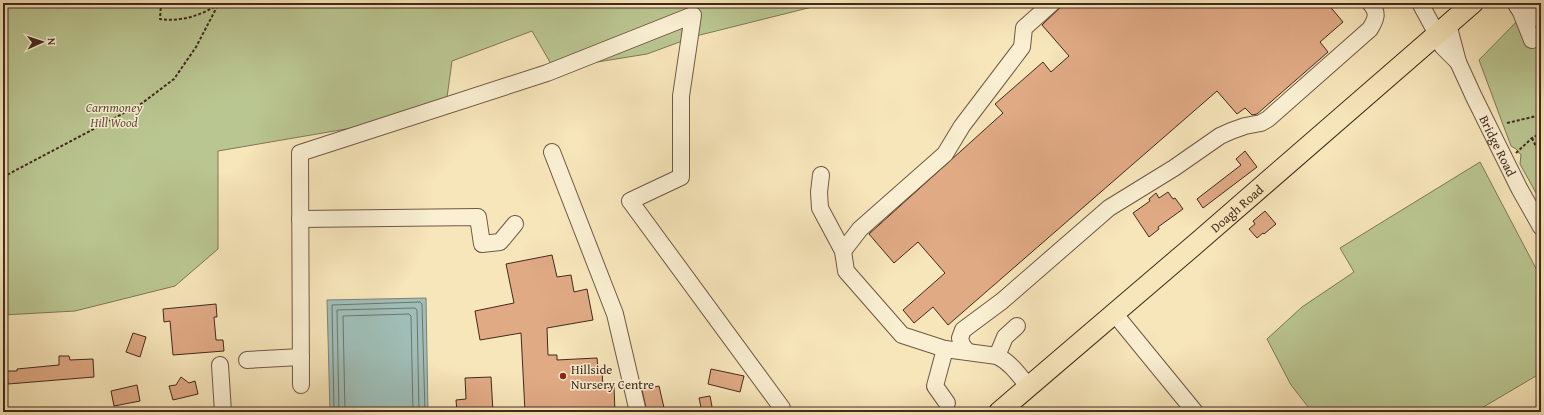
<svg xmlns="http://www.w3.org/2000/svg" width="1544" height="415" font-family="'Gentium Book Plus',serif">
<rect width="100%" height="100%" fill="#f7e6ba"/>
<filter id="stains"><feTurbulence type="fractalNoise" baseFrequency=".005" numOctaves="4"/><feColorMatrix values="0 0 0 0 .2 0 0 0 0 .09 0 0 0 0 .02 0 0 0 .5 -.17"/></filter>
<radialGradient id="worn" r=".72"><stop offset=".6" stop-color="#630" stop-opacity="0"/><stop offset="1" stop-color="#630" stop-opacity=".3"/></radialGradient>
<g fill="#bac691" stroke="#7e7858">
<path d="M3,3h825l-132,33 -49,18 -93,15 -22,-38 -80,30 -7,51 -227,39v98l-43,37 -100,25 -72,4z"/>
<path d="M1537,3h4v199l-21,-38 1,-9 -5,-6 -5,-3 -32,-86 43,-44z"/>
<path d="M1480,162l61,116v95l-66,39h-163l-21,-27 -24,-46 35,-32 52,-35 -14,-24z"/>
</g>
<path fill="#9fbeb7" stroke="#7a827a" d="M426,298l2,114h-98l-3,-112z"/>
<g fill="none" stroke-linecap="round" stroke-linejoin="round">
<g stroke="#70746a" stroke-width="1">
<path d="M334,412l-2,-107 88,-3 2,2 3,108"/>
<path d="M339,412l-2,-102 78,-2 2,2 2,102"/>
<path d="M345,412l-2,-96 66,-2 2,2 2,96"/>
</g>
</g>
<g fill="#e0aa85" stroke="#42291e">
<path d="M1065,3h262l16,19 -23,20 8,10 -71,62 -5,1 -7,-7 -8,6 -20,-23 -269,234 -15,-18 -19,16 -11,-13 42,-37 -27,-31 -24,21 -25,-29 134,-121 -8,-9 48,-42 8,10 18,-16 -27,-31z"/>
<path d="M1245,151l12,16 -54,41 -6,-9 44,-34 -5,-6z"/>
<path d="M1168,192l5,7 2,-1 8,11 -25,18 1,2 -10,8 -16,-24 17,-12 -1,-2 7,-6 3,5z"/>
<path d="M1265,211l11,13 -12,10 -1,-1 -6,5 -8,-9 6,-5 -2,-3z"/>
<path d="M552,255l5,22 14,-2 3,17 13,-3 6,31 -46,8 1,27h9v5l40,-2 1,11h4l1,19 11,-1 1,25h-90l-4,-79 -41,7 -5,-29 39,-8 -8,-39z"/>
<path d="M216,304l1,13h-3l2,23h7l1,11 -51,4 -3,-34 -6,1 -1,-13z"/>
<path d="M133,333l13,4 -6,20 -14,-5z"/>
<path d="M59,356h10l1,4 23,-1 1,18 -86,7 -1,-13h10v-2l42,-4z"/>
<path d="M711,369l33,7 -4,16 -32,-8z"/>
<path d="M181,377l8,6 6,-2 3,13 -25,6 -4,-14 7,-1z"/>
<path d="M491,377l2,35h-36l-1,-12 10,-1 -1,-21z"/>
<path d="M137,385l3,16 -26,5 -3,-15z"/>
<path d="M659,386l6,26h-18l-5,-22z"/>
<path d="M710,396l3,16h-11l-3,-14z"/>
</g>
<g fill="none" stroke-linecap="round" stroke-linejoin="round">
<g stroke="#6f5845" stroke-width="18">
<g id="minor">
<path d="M1420,3l13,24 6,14 4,6 15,15"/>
<path d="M1517,6l3,4 21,10"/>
<path d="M1520,10l12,30"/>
<path id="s1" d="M1448,24l10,38 16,35 45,91 22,39"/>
<path d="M552,152l63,162 23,98"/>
<path d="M821,175l-2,17 1,16 23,43"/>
<path d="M300,219l178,-2 4,27 18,-2 15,-18"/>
<path d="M1114,313l81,99"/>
<path d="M945,349l-10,37 12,17"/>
<path d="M967,351l-5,-6 -2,-7 3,-8 39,-29 107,-93 65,-40 46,-32 11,-5 14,-5 16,-3 7,-4 102,-90c6,-10 9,-16 0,-26"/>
<path d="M997,356l8,-19 12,-11"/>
<path d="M247,360l54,-3"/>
<path d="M220,365l3,47"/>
<path d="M301,385l-1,-232 247,-80 146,-58 -12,81v81l-51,24 152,207"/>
<path d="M1028,386c-9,-11 -18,-24 -31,-30l-52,-7 -43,-14 -56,-64 -3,-20 17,-22 85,-75 17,-28 60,-79 2,-19 28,-25"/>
</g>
</g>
<g stroke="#42291e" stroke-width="22">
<g id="major">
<path id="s2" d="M999,412l200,-171 274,-238"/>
</g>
</g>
<g stroke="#42291e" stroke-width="2" stroke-dasharray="3 2" stroke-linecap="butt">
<path d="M161,3l-1,16c20,3 40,-3 57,-14"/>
<path d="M1507,123l34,-8"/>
<path d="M1532,138l9,19"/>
<path d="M1516,153l16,-15 9,-5"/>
<path d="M3,177l138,-73 33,-25 22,-32 23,-44"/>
</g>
<use href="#minor" stroke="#faefd2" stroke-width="16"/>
<use href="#major" stroke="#f7e6ba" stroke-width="20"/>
</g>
<circle fill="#8f2418" stroke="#faefd2" stroke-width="1.5" cx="563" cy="376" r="4"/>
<g text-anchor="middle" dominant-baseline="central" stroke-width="3" stroke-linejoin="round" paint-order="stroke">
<g font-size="13" font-style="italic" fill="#60503b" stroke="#faefd2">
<text x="114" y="107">Carnmoney<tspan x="114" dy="15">Hill Wood</tspan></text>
</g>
<g font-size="13" fill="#42291e" stroke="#faefd2">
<text stroke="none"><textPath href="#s1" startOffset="132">Bridge Road</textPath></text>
<text stroke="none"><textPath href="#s2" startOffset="313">Doagh Road</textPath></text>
</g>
<g font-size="13" fill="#42291e" stroke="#faefd2" text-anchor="start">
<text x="571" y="369">Hillside<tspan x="571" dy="15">Nursery Centre</tspan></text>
</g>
</g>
<rect width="1544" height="415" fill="none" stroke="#f7e6ba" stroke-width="16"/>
<rect x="4" y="4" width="1536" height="407" fill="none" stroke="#42291e" stroke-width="2"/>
<rect x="8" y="8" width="1528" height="399" fill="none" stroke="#42291e"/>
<g transform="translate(42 42) rotate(87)" stroke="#faefd2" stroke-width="3" paint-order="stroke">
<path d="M0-3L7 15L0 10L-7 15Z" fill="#42291e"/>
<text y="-6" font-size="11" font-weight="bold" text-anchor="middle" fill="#42291e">N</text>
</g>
<rect width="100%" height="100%" filter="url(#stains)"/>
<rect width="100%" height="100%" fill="url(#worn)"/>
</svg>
